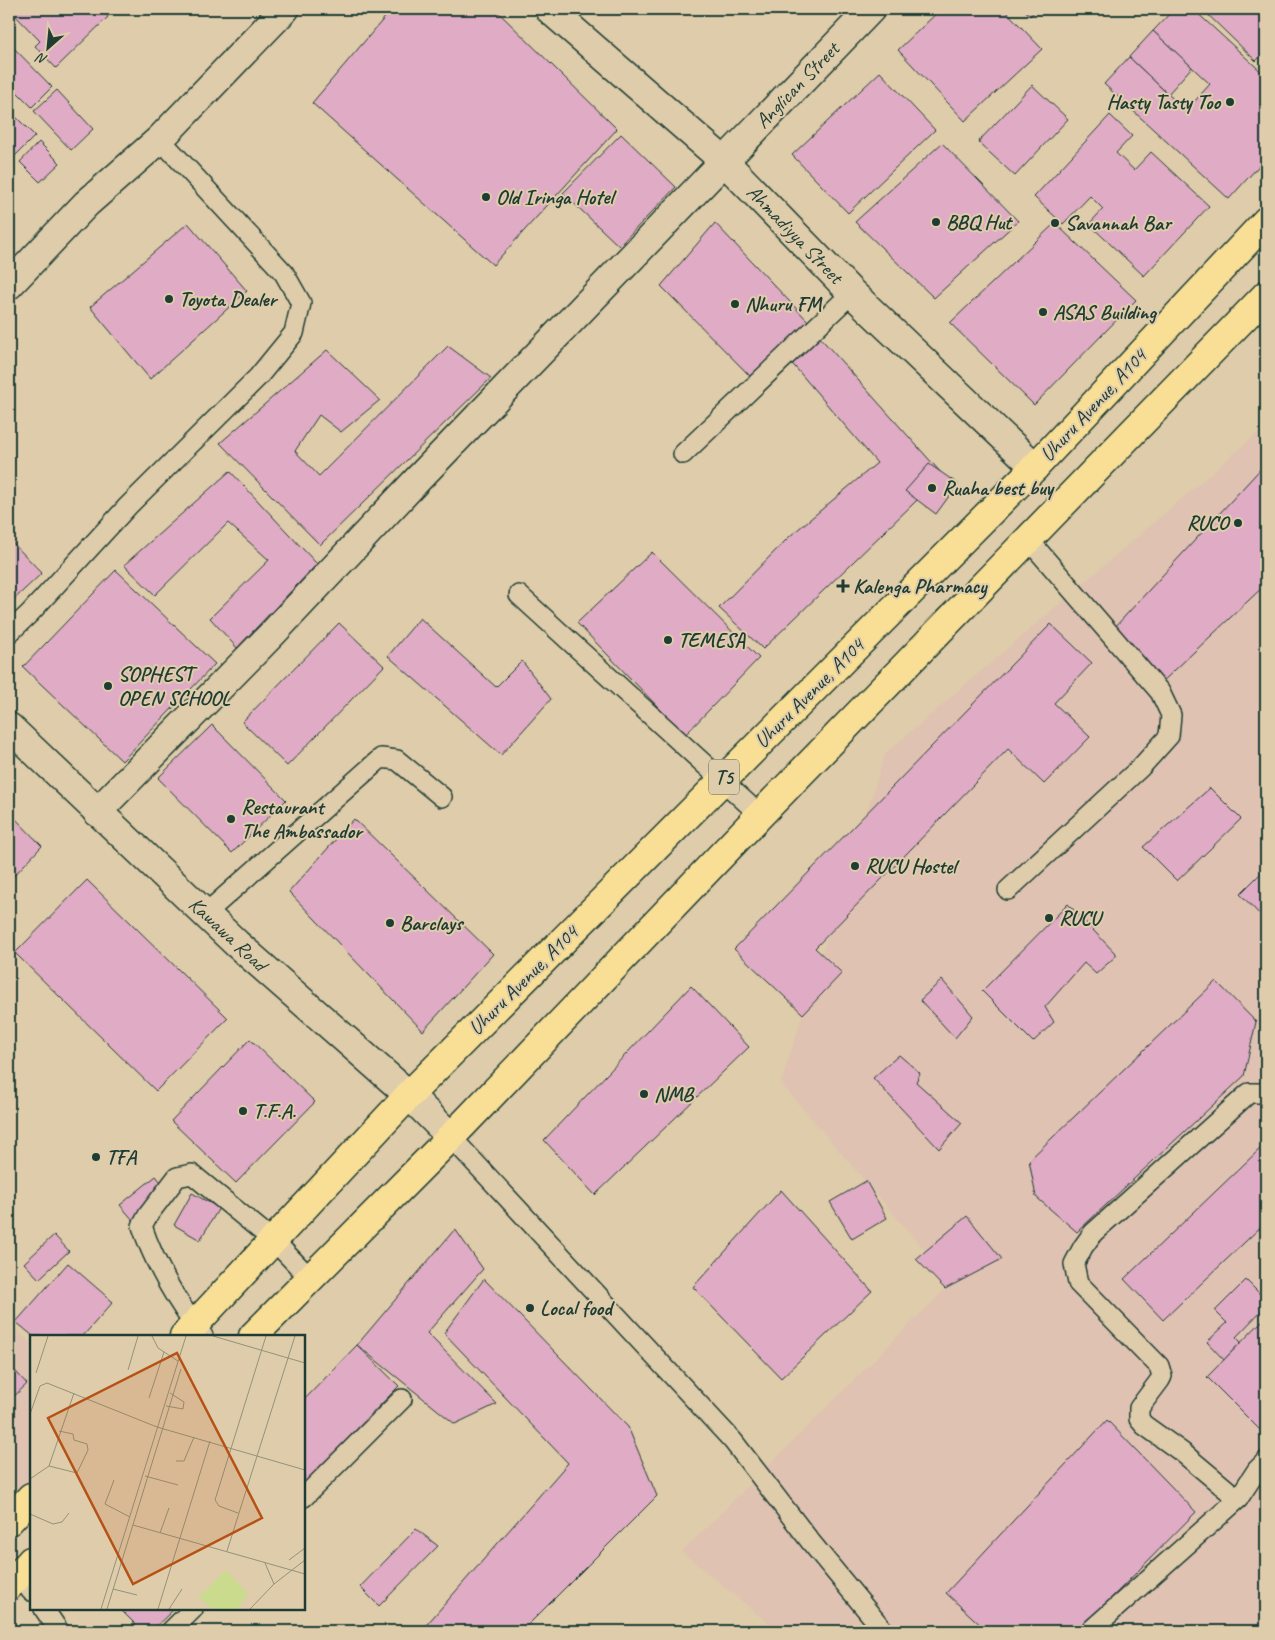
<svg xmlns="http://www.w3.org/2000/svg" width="1275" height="1640" font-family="Caveat,sans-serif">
<rect width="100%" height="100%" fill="#dfccaa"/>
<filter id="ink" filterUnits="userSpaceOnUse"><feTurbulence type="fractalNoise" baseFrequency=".02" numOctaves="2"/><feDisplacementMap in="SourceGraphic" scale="10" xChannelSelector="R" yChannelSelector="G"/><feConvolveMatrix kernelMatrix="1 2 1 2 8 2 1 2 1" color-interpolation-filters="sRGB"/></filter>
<g filter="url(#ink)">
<g fill="#dfc2b2">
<path d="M1266,426v1205h-488l-96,-79 270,-270 -171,-199 104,-329z"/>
<path d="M9,1322l22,22v136l-22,23z"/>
</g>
<g fill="#e0abc4" stroke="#1f3d34">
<path d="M9,9h91l8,8 -52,51 -21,-22 5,-5z"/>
<path d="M392,9h103l122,120 -124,136 -181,-162z"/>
<path d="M941,9h63l38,40 -77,72 -67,-71z"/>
<path d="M1024,9h13l-7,7z"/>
<path d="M1174,9h19l73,67v82l-37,41 -125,-115 25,-27 57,54 24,-27 -57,-53z"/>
<path d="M1202,9h64v42l-10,10z"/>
<path d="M1153,31l39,36 -24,27 -39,-37z"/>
<path d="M9,43l43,44 -20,20 -23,-23z"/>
<path d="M880,72l55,58 -87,83 -56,-58z"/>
<path d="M1032,85l36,34 -53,57 -37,-34z"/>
<path d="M57,90l36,39 -22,21 -37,-39z"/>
<path d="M14,115l21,21 -20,20 -6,-6v-30z"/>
<path d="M1110,115l22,21 -16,17 18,17 17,-18 58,54 -65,70 -55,-52 14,-15 -13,-13 -27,28 -29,-27z"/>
<path d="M621,134l55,53 -57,59 -56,-53z"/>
<path d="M39,142l21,21 -20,19 -20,-20z"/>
<path d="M942,143l76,78 -84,77 -79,-76z"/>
<path d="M188,223l59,68 -97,88 -60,-72z"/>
<path d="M715,223l94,99 -57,56 -91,-92z"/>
<path d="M1055,223l81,77 -102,105 -84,-82z"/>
<path d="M816,333l127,142 -180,174 -44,-41 71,-72 87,-73 -88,-103z"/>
<path d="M448,346l43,32 -171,167 -100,-102 107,-93 53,50 -39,32 -22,-17 -24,36 24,25z"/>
<path d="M1266,463v121l-108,102 -44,-58z"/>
<path d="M929,464l29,20 -22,30 -31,-23z"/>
<path d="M230,471l87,93 -80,84 -27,-30 59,-58 -41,-37 -73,72 -31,-30z"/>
<path d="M9,539l33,34 -33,31z"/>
<path d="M652,552l107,106 -74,77 -108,-112z"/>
<path d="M116,570l99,94 -93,97 -99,-94z"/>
<path d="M420,618l76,69 26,-26 29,38 -50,56 -113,-99z"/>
<path d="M339,623l45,43 -97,100 -45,-44z"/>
<path d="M1051,624l41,39 -38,40 36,34 -46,47 -36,-35 -193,199 27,25 -39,41 -69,-65z"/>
<path d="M212,725l74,75 -54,53 -74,-75z"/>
<path d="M1210,788l31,31 -64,62 -34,-34z"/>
<path d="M9,812l33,34 -33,35z"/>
<path d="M354,819l139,135 -70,77 -134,-139z"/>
<path d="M1266,868v53l-26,-27z"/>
<path d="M87,880l141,138 -72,73 -141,-138z"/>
<path d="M1068,904l49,51 -21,19 -12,-11 -39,44 9,15 -21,20 -51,-51z"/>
<path d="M942,980l31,36 -18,22 -35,-38z"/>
<path d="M1216,981l40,41 -12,54 -167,156 -41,-35 -7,-37z"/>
<path d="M691,986l58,61 -154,148 -51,-55z"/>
<path d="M250,1039l65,63 -79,81 -65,-62z"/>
<path d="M899,1055l21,18 -4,9 46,41 -23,26 -66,-71z"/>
<path d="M1263,1146l3,3v73l-103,98 -39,-41z"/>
<path d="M156,1176l13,16 -36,28 -13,-15z"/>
<path d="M866,1181l21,37 -35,21 -22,-37z"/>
<path d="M781,1190l91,101 -91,87 -88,-91z"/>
<path d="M192,1193l27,15 -19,32 -26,-15z"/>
<path d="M967,1216l35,43 -57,30 -29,-30z"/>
<path d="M1266,1222v14l-7,-7z"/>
<path d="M455,1229l28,40 -56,64 70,71 -42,20 -98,-79z"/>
<path d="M54,1235l15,16 -30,28 -15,-16z"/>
<path d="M68,1263l45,39 -30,34h-50l-17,-14z"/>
<path d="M484,1279l144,148 29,69 -135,135h-101l147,-168 -124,-130z"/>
<path d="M1246,1280l20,20v6l-30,31 5,5 -17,18 -17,-18 20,-19 -12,-12z"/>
<path d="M1266,1317v108l-5,6 -54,-54z"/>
<path d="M357,1345l42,41 -95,97v-83z"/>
<path d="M9,1364l18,20 -18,17z"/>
<path d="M1107,1420l89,92 -117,119h-92l-41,-38z"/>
<path d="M416,1529l22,17 -59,60 -19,-19z"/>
<path d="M120,1609h54l-23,22h-9z"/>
</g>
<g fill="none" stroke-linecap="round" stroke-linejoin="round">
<g stroke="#1f3d34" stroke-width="22">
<g id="service">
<path d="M683,454l169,-161"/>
<path d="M519,595l241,220"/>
<path d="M9,633l21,-20 98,-107 130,-129 36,-44 7,-30 -17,-30 -124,-134"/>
<path d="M1008,890l133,-123 28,-31 2,-21 -11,-23 -132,-153"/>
<path d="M205,914l176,-156 16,2 45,37"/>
<path d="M451,1137l282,304 77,100 74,90"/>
<path d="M203,1336c-24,-30 -49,-73 -61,-110l6,-11 29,-38 15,-3 82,67 36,37"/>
<path d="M304,1497l98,-98"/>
<path d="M1238,1499l-55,-46 -39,-28 -5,-6v-11l21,-28 2,-4 -3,-10 -81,-83 -4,-19 9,-17 10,-14 156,-140h17"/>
<path d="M20,1574l11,17"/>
<path d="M44,1609l15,22"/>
<path d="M171,1631l22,-22"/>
<path d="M1090,1631l148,-132 19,-29 9,-9"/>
</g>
</g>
<g stroke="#1f3d34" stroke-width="31">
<g id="minor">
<path d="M549,9l175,152 128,132 183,174"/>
<path d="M9,285l77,-81 74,-65 125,-130"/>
<path d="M9,727l228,217 172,151 42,42"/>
<path d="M97,812l176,-179 146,-155 452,-469"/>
</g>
</g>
<g stroke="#1f3d34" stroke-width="31">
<g id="trunk">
<path d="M184,1336l225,-241 626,-628 231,-246"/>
<path d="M253,1336l198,-199 309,-322 506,-520"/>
<path d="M9,1521l22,-24"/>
<path d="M9,1586l22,-25"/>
</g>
</g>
<use href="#service" stroke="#dfccaa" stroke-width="19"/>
<use href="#minor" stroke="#dfccaa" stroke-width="28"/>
<use href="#trunk" stroke="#f9df96" stroke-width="28"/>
</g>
</g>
<g fill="#1f3d34" stroke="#dfccaa" stroke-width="2">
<circle cx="1230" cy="102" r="5"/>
<circle cx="486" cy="197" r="5"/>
<circle cx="936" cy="222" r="5"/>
<circle cx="1055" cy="223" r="5"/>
<circle cx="169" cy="299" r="5"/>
<circle cx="735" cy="304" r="5"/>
<circle cx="1043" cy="312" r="5"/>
<circle cx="932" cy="488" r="5"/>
<circle cx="1238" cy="523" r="5"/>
<path d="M840.5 578.5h5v5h5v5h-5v5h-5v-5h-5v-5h5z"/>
<circle cx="668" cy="640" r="5"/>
<circle cx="108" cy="686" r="5"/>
<circle cx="231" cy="819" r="5"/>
<circle cx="855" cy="866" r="5"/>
<circle cx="1049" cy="918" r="5"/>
<circle cx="390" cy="923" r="5"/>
<circle cx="644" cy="1094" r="5"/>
<circle cx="243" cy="1111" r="5"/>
<circle cx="96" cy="1157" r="5"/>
<circle cx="530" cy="1308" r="5"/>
</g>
<g text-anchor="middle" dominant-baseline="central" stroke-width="4" stroke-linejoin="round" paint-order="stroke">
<rect fill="#dfccaa" stroke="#596857" stroke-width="1" x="709" y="759.5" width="30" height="35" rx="4"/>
<g font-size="20" font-weight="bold" fill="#1f3d34">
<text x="724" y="777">T5</text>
</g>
<g font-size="21" fill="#1f3d34" stroke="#dfccaa">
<text transform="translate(797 85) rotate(-46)">Anglican Street</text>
<text transform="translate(795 234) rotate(46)">Ahmadiyya Street</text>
<text transform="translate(1093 405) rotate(-47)">Uhuru Avenue, A104</text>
<text transform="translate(809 693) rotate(-45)">Uhuru Avenue, A104</text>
<text transform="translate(228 934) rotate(43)">Kawawa Road</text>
<text transform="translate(523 980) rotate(-45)">Uhuru Avenue, A104</text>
</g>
<g font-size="21" font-weight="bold" fill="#1f3d34" stroke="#dfccaa" text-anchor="start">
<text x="1220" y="102" text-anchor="end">Hasty Tasty Too</text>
<text x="496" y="197">Old Iringa Hotel</text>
<text x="946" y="222">BBQ Hut</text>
<text x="1065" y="223">Savannah Bar</text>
<text x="179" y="299">Toyota Dealer</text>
<text x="745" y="304">Nhuru FM</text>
<text x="1053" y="312">ASAS Building</text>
<text x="942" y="488">Ruaha best buy</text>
<text x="1228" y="523" text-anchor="end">RUCO</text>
<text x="853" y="586">Kalenga Pharmacy</text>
<text x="678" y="640">TEMESA</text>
<text x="118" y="674">SOPHEST<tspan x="118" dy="24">OPEN SCHOOL</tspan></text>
<text x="241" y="807">Restaurant<tspan x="241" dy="24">The Ambassador</tspan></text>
<text x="865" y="866">RUCU Hostel</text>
<text x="1059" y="918">RUCU</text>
<text x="400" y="923">Barclays</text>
<text x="654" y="1094">NMB</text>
<text x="253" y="1111">T.F.A.</text>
<text x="106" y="1157">TFA</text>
<text x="540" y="1308">Local food</text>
</g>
</g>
<g transform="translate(30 1335)">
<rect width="275" height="275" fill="#dfccaa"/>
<path d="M196,235l22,24 -11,15h-25l-13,-12z" fill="#cbdb8e"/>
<path fill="none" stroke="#92937b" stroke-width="1" d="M122,1l6,12 20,13M183,1l92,27M98,35l10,-34M6,38l12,-37M119,63l15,-46M136,71l17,3 1,-7 -14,-9M0,79l10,-28 7,-3 110,44 148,43M146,126h8l10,-24M19,131l28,7 11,-23 -1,-6 -13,-4 -1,-6 -14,-3M115,141l33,9M0,144l19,-13 25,-73M84,145l-9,24 25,13M208,178l-19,-7 -4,-6 51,-164M0,179l23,10 9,-2 7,-9M103,190l172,49M130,198l9,-25M197,216l68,-215M259,225l16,-12M235,228l9,21M83,254l24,6M71,274l85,-273M77,274l74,-240M128,274l52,-168M139,274l13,-20M220,274l24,-25 31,-24"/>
<path fill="#b65216" fill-opacity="0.15" stroke="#b65216" stroke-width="2.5" d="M147,18l85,165 -129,66 -85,-166z"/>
<rect width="275" height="275" fill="none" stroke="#1f3d34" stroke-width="2.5"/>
</g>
<rect width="1275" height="1640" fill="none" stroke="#dfccaa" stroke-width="30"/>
<rect x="15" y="15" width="1245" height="1610" fill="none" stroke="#1f3d34" stroke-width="2" filter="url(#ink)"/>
<g transform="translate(48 48) rotate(207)" stroke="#dfccaa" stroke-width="4" paint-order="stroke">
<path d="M0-4L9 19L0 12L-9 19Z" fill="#1f3d34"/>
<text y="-8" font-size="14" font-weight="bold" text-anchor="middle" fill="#1f3d34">N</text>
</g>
</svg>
